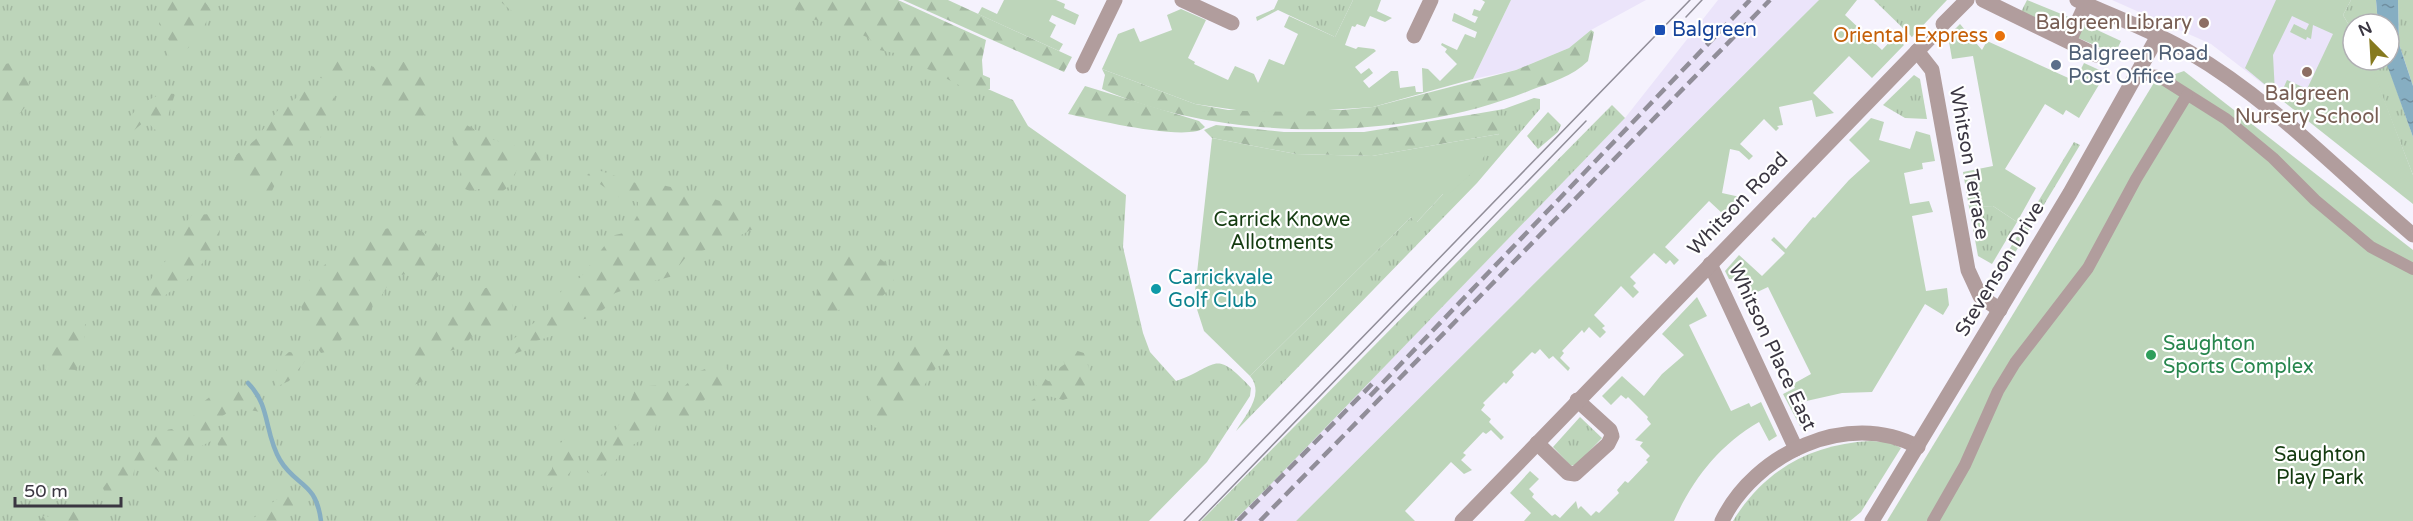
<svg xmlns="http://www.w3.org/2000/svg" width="2413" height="521" font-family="'Varela Round',sans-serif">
<defs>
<pattern id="grass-tufts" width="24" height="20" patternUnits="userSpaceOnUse" patternTransform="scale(1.5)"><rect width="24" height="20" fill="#bdd5ba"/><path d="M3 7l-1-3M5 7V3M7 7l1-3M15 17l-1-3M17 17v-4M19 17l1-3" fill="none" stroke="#a3b7a1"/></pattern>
<pattern id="forest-firs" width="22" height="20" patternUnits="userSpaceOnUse" patternTransform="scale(1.5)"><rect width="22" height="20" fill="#bdd5ba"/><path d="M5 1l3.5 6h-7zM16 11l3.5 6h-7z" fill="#a3b7a1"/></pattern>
<pattern id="water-ripples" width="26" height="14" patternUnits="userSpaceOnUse" patternTransform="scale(1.5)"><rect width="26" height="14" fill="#86aec2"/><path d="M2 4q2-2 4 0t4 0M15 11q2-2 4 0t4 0" fill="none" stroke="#6f8e9f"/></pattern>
</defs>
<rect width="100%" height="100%" fill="#f5f2fd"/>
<g fill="#ebe4fa">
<path d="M1511,0h135l-55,30 -22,18 -53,22 -43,9z"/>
<path d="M1718,0h101l-523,521h-62l391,-403z"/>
<path d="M2112,0h202l39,32v28h15l-35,78 -122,-94z"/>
</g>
<g fill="url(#grass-tufts)">
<path d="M0,0h784l229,100 15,26 98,69 -3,52 20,86 7,19 26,29c42,-14 37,-34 75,7l-1,8 -43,66 -58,59h-1149z"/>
<path d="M1278,0h75l-18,37 -57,-27 -21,11 -1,-4 18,-8z"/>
<path d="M1874,0h73l-35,37z"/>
<path d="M2027,0l49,20 -7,14 -48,-22z"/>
<path d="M2351,0h25l2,24h-25v8l-10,-17z"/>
<path d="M2398,0h15v86l-14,-42z"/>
<path d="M2082,23l39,18 -6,13 -39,-17z"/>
<path d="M2368,60h18l27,77v38z"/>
<path d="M1914,75l6,4 7,40 -22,-1 -22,-13z"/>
<path d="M1534,98l6,1v10l-63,74 -241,248c10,-17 29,-37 14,-55l161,-159 6,5 82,-88 -24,-20 29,-5z"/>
<path d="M1612,105l13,13 -354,366 -37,37h-33z"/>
<path d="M1548,112l13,13 -3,7 -20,17 -11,-13z"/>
<path d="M2074,142l6,3 -76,126 -6,-3z"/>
<path d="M1993,206l24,16 -25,42 -14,-8 -9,-49z"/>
<path d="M1580,417l22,21 -25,26 -6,2 -18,-19z"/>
<path d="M1870,441l19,1 12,6 -40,64 -11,9h-117c31,-51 78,-77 137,-80z"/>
</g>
<g fill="url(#forest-firs)">
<path d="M166,0l39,2 7,9c-10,19 -21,42 -42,49l-4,-12 4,-6 -11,-18z"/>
<path d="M487,0h33l1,11 -8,1 -11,-9z"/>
<path d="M768,0h130l88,40 -4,20 1,15 7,3v11l-18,3 -42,-22 -22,-8 -13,-9 -16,-3 -10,-12 -16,-7 -11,2 -16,-10 -20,-6 -10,-8h-16z"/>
<path d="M903,0h45l124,57 -8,15z"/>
<path d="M1591,30l3,2 -6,29c-15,15 -38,22 -57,29 -125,51 -304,54 -429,-1l3,-14 -3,-6 93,35 33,6h114l31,-3 143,-37 53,-22z"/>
<path d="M338,54l14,20 -12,6 -20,-2 -4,-11 4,-9z"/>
<path d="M398,62h12l23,13 3,10 -8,13 1,15 -19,9 -28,-21 -14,-24 4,-10z"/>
<path d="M10,63l10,5 13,23c-7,19 -15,27 -33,34v-60z"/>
<path d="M311,86l22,7 6,19 -16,10 4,10 -10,8h-21l-24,51 -11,5 -14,-5 -16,-23 5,-13 19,-15 24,-31 11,-6z"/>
<path d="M1085,86l114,35 6,6c-15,16 -113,-8 -137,-13z"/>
<path d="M163,93l12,1 -10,31 -10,5 -9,-10 -15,13 -9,-7 20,-23z"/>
<path d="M1475,114l20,7 4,13 -127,22 -76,-2 -84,-16 -8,-8 12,-5 68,7h80z"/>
<path d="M461,122l33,18 50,14 3,6 -2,8 -9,2 -10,-10 -6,-1 -8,25 -9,7 -25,-2 -6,3 -7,-3 -13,-53 2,-8z"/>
<path d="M595,169l44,15 10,-2 52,12 24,9h12l15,11 3,6 -2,9 -22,11 -6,-3 -9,2 -6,9 -24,9 -16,20c-7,1 -54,14 -58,18 -2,2 -1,6 -3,9 -6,8 -24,17 -33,16l-9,11 -43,14 -2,6 -8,3 -9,-6 2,-4 37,-29 19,-26 18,-12 27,-36 7,-6 13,-3 10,-18v-12l-18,-4 -33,-23z"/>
<path d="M212,214l9,7 -3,25 -30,33 -35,25 -9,-6c1,-16 22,-41 36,-48l3,-24 9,-11z"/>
<path d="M404,225c24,6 41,19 40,46l-13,12 -16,-1 -8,-8 -14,2 -12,21 -8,6 -2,9 -14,24 -12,-2c-7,11 -11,17 -24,19l-9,-12 -12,-38 7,-12 3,-13 20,-18 19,-11 12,-11 14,-7z"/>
<path d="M862,253l13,2 16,12 3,16 -12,14c-20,-1 -39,15 -61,18l-6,-12 6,-30 6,-13z"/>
<path d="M498,286c12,8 14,17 17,30l-7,11 -30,4 -16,16 -19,6 -7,5 -8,21 -21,9 -2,-1c3,-47 45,-97 93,-101z"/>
<path d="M80,323l6,1 -2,18 -8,4v6l7,9 -7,9 -15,-1 -8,5 -8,-4c1,-23 22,-25 28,-43z"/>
<path d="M922,334l4,13 21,2 3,6c-5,6 -12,9 -16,16 -18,24 -26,51 -58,57l-7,-5 1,-23 -3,-10c5,-8 49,-53 55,-56z"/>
<path d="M1068,348l16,5 6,19 -2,10 -13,14 -12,4 -18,-5 -3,10 -6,2 -5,-6 8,-6 -1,-7 -5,-8 6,-6 9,7 8,1 3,-14 6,-4 -4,-6 -1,-9z"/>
<path d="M289,352l16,2v7l-16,20 -13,6c-3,-15 2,-26 13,-35z"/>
<path d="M717,364h6l10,13 -3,9 -19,7 -26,27 -9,1 -11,-7 -9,11 -2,7 -31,19 -17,21 -10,6 -9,-6c4,-15 13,-18 21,-30 12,-16 21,-36 28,-55l25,-2 13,11 16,-15 3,-7z"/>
<path d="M239,391c12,1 24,7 21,21l-24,-5 -15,10 -5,9 5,11 18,-2 3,13 -15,6 -7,-5 -5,-10 -27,14 -2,7 -27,12 -14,-11 -9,4c-4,9 -2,17 -7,26l-12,3 -4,5 -7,-3 -3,-8 5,-7 8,-2 4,-20 46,-29 6,-1 12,11 4,-3c2,-18 11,-39 32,-44 6,-2 13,0 19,-2z"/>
<path d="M566,438l7,2c10,23 -5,40 -25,49l-3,-10 7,-10 1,-19z"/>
<path d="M289,493l9,2 -8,18 -9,8h-32c16,-10 21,-20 40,-28z"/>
<path d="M77,504l11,1 7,7v9h-55l3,-5 21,2z"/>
</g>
<g fill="#bdd5ba">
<path d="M1004,0h52l9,4 -1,4 15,7 -4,10 -23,-10 -3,6 7,4 -6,12 13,7 -4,7 -81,-37 4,-7 15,7z"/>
<path d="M1353,0h28l-4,11 15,7 -7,4 -15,-6 -5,11 -8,-3 -2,3 -3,-1 -7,19 11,4 2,-2 16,2 2,2 -21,16 6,7 8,-6 4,5 -10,8 6,7 22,-17h7l2,17 15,-2 1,6h7l-1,-24 6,1 12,12 17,-17 -12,-12 2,-3 -6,-4 1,-2 15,7 8,-16 10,4 2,-6 -25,-11 2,-8 21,10 3,-6 -6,-2 2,-6 6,2 5,-9 -3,-2h29l-38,79 -100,28 -74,5 -56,-1 -48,-7 -93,-35 16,-35 16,-6 6,14 32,-12 -5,-15 14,-6 25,11 -18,38 7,4 -1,2 34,16 7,-14 19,8 4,9 11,-24 15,6 14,-31 -14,-7 5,-11 46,21z"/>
<path d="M1819,0h38l-12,15 37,35 13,-14 9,9 -32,33 -23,-22 -36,37 21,20 -18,4 -4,-17 -33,7 4,18 -6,1 2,2 -3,3 -12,-12 -24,25 13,12 -4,4 -10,-9 -9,-2 -8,44 18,4 -4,18 -7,-7 -6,6 -14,-13 -44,46 14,13 -5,5 -4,-5 -4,4 -12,-11 -24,24 6,6 -3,3 6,6 -6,6 -12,-12 -27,29 11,11 -3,2 4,4 -6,6 -11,-11 -5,6 -2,-3 -20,21 2,2 -4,5 10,10 -2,3 -15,-15 -4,3 -9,-10 -5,5 -3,-2 -20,20 2,3 -8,9 -2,-2 -21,21 2,2 -4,5 10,9 -2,3 15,15 -3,3 -10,-10 -5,4 -3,-2 -20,21 3,2 -5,5 11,10 -8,4 -13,-12 -46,49 10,10h-119z"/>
<path d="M2276,0h75l-8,15 10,17v28h15l2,3 43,112v29l-134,-106 8,-18 20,9 26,-55 -20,-9 -2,14 -4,-2 -1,3 -16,-8 4,-8 12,6 3,-6 -17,-8 -19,39 2,38 -30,-25z"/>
<path d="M1960,24l22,26 5,-9 88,40 9,-18 22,10 -27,45 -13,-8 -3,5 -18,-11 -40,65 31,19 -19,34 -24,-16 -24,1 -6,-35 30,-6 -20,-110 -21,3 -4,-23z"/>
<path d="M2184,71l229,179v271h-526l268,-440z"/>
<path d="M1871,118l13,4 -5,18 31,9 6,-18 14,4 5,26 -13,2 1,6 -19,4 6,31 19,-3 4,11 -21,4 14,75 21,-3 2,17 -6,10 -18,-11 -53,88 -30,1 -40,9 6,20 -8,4 -17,-32 12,-6 -2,-4 18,-10 -43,-87 -17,8 -7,-15 -15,-1 -4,-8 14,-16 23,21 23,-23 -14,-13 3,-3 12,12 27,-32 2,1 34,-38 21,-19 -21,-21z"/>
<path d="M1499,134l-24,36 -26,24h-6l-27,29 -5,-6 -161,159 -46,-45 -10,-31 18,-162 84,16 76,2z"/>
<path d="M1697,297l10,19 -18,9 42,86 18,-8 2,4 10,-5 16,34 -8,5 -10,-19c-40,23 -67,58 -85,99h-150l7,-8 -21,-20 20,-22 9,8 -10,10 5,5 -2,3 20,19 3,-2 5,4 16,-17 2,8 3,-3 10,10 5,-5 3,2 20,-20 -2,-3 8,-9 3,2 20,-21 -2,-2 4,-4 -10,-10 3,-4 -8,-2 16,-16 -4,-5 1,-2 -20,-20 -2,2 -5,-4 -10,10 -9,-9 20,-20 22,20 18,-22 22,-19 -22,-21z"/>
</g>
<path fill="url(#water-ripples)" d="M2376,0h22l1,44 14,42v51l-27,-75 3,-2v-36h-11z"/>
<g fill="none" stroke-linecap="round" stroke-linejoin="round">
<path stroke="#86aec2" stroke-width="4.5" d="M248,383c23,23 16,50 32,77 16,27 36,21 41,61"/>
<g stroke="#b19d9d" stroke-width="12">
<path d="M2138,74l20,2 68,43 47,39 42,42 56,47 42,22"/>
<path d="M1933,521l32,-56 33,-74 17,-28 73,-95 48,-89 51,-84"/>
</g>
<g stroke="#b19d9d" stroke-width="15">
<path d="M1182,0l50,23"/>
<path d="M1983,0l113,55"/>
<path d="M1943,24l24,-24"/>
<path d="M1414,36l17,-36"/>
<path d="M2069,41l17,-37"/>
<path d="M1917,51l15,19 36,200 12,26 20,14"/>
<path d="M1083,66l32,-66"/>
<path d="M1710,264l86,185"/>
<path d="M1537,443l31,30 7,1 33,-30 4,-8 -2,-6 -33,-30"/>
<path d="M1462,521l468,-483"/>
<path d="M1722,521c32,-67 126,-112 196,-74"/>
</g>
<g stroke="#b19d9d" stroke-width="15">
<path d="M2077,0c37,17 77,31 112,52 84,49 151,121 224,183"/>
<path d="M1872,521l198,-328 88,-157"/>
</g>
<g stroke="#918e99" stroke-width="1.5">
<path d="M1686,17l16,-17"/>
<path d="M1184,521l506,-521"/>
<path d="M1199,521l387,-400"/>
</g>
<g stroke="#918e99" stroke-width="4.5" stroke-dasharray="12 6" stroke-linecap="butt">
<path d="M1370,396l380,-396"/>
<path d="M1238,521l134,-137"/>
<path d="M1260,521l510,-521"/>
</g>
</g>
<g fill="#8d6e63" stroke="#fff" stroke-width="2">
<circle cx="2204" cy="23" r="6"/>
<circle cx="2307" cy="72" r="6"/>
</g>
<rect fill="#1a4fb4" stroke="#fff" stroke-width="2" x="1654" y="24" width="12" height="12" rx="3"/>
<circle fill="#e8710a" stroke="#fff" stroke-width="2" cx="2000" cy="36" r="6"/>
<circle fill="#5c6f8a" stroke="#fff" stroke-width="2" cx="2056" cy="65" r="6"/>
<circle fill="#0f9aa8" stroke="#fff" stroke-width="2" cx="1156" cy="289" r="6"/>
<circle fill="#2e9e5b" stroke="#fff" stroke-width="2" cx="2151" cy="355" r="6"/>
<g text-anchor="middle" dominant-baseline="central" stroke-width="4.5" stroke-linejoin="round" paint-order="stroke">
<g font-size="20" fill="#785e54" stroke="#fff" text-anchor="end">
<text x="2192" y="23">Balgreen Library</text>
<text x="2307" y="94" text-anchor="middle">Balgreen<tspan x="2307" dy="23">Nursery School</tspan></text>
</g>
<g font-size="20" fill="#164399" stroke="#fff" text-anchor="start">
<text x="1672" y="30">Balgreen</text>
</g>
<g font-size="20" fill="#c56008" stroke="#fff" text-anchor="end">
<text x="1988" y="36">Oriental Express</text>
</g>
<g font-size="20" fill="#4e5e75" stroke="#fff" text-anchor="start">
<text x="2068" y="54">Balgreen Road<tspan x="2068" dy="23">Post Office</tspan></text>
</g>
<g font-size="20" fill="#3a3641" stroke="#fff">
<text transform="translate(1969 163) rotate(80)">Whitson Terrace</text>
<text transform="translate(1738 204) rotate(-46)">Whitson Road</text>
<text transform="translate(2000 269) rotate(-59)">Stevenson Drive</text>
<text transform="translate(1772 347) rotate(65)">Whitson Place East</text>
</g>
<g font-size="20" fill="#143b10" stroke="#fff">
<text x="1282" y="220">Carrick Knowe<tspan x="1282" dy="23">Allotments</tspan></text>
<text x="2320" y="455">Saughton<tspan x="2320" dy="23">Play Park</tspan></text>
</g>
<g font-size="20" fill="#0d838f" stroke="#fff" text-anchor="start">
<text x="1168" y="278">Carrickvale<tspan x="1168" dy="23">Golf Club</tspan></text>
</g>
<g font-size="20" fill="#27864d" stroke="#fff" text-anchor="start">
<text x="2163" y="344">Saughton<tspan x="2163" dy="23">Sports Complex</tspan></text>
</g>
</g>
<g transform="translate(2371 42) rotate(336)"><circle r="28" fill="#ffffff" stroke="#b0afb3" stroke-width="1.5"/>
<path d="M0-4.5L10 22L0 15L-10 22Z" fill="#867a1f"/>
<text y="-9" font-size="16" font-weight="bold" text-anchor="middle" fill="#3a3641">N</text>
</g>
<path d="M15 497v9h106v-9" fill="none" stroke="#3a3641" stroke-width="3"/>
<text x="24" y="497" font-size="18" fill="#3a3641" stroke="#ffffff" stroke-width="4.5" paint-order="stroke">50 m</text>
</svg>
